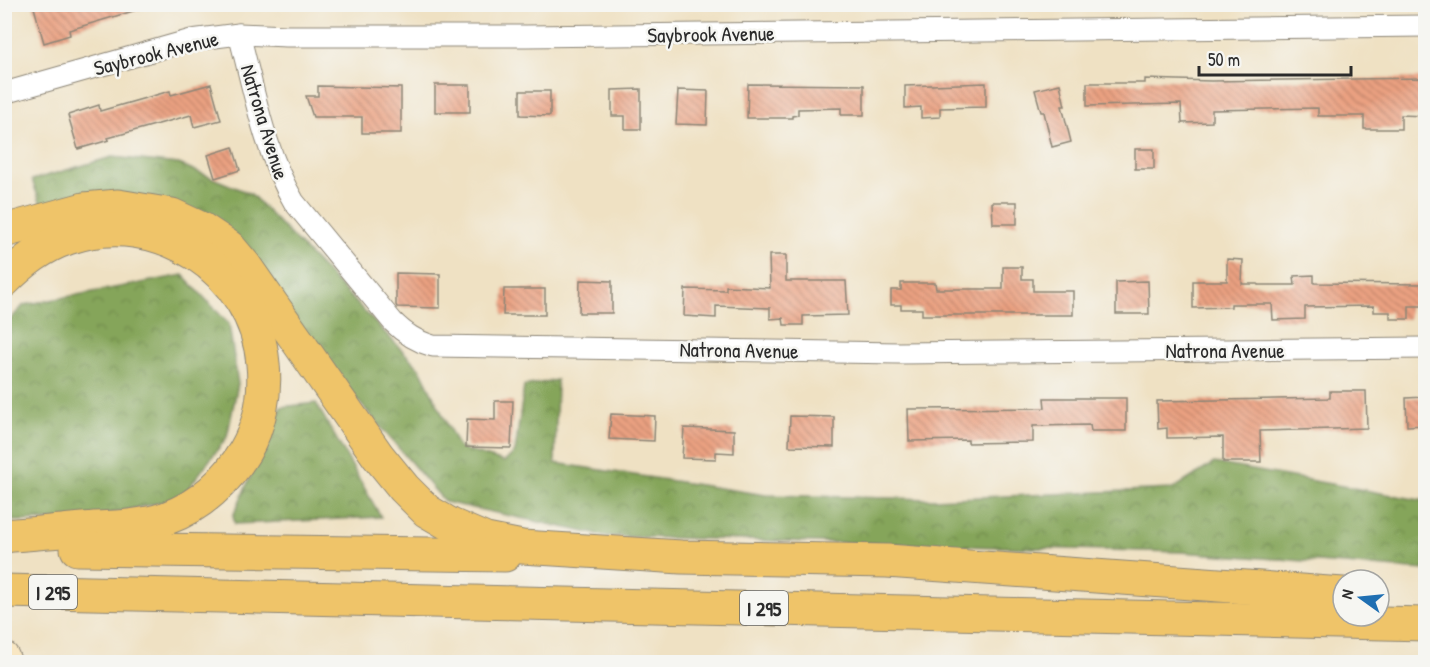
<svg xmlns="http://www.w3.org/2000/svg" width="1430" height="667" font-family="'Patrick Hand',sans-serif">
<defs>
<pattern id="forest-crowns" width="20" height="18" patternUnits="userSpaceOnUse" patternTransform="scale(1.5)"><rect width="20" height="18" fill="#85a55a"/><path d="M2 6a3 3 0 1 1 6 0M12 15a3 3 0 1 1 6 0" fill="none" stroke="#6d874b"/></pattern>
<pattern id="building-back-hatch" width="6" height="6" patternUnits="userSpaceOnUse" patternTransform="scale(1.5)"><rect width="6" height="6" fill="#eba181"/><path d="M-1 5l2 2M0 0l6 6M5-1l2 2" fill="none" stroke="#bf836a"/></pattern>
</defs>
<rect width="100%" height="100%" fill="#f6f6f2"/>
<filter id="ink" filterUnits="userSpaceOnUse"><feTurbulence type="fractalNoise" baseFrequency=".0167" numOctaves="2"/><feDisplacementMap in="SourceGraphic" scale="12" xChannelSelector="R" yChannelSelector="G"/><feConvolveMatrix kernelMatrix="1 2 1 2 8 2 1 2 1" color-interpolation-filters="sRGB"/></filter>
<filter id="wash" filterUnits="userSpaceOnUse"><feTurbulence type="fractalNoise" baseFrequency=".008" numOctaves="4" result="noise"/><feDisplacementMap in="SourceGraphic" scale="24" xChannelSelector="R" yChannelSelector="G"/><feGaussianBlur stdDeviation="1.35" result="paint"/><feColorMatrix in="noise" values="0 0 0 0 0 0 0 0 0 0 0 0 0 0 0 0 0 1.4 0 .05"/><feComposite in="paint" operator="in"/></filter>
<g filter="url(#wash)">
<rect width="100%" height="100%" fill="#efe1c3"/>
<g fill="url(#forest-crowns)" stroke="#586842" stroke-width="1.5">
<path d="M112,157l67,7 72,30 169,175 39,79 45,14 11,-10 9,-66 33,-6 -2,83 211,32 167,4 240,-10 41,-26 211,38v69l-244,-18 -577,-16 -159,-34 -109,-127 -119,-149 -174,-16 -11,-30z"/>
<path d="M183,275l46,49 9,60 -11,53 -46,61 -99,22 -77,1v-196l19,-20z"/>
<path d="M316,403l65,114 -146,7 -2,-8 48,-109z"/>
</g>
<g id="blocks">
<g fill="url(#building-back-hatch)">
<path d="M33,4h106l1,5 -71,21 1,5 -26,8z"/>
<path d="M1425,78v38l-24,-1v14h-37v-13h-46v-8l-106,2v12l-30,1 -1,-19 -94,2v-23h58v-4l66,2z"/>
<path d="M986,83v24l-46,1v9l-19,1v-11l-16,1v-22z"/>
<path d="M211,84l10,36 -27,7 -3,-12 -83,23 1,2 -31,9 -10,-34 31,-10 1,6 70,-20 1,4z"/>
<path d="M748,84l116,1v30h-23v-7l-43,1v6l-6,1v2h-45z"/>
<path d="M1060,84l5,22h-3l9,36 -19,5 -8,-35h-3l-6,-22z"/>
<rect x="435" y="85" width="35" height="27"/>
<path d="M318,86l83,2v45h-39v-16h-49l-7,-21h12z"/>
<path d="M641,89v40h-16v-13h-13v-26z"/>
<path d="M678,90l30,1 -1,34 -31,-1z"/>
<path d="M520,91h30v25l-30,-1z"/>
<path d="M233,147l7,23 -25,8 -7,-23z"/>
<rect x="1135" y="149" width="19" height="20"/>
<path d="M992,202h25v22h-24z"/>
<path d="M769,255h17v26h60l2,34 -45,1v9h-19l-1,-7 -13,1v-11l-54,-2v12l-32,-2 1,-27 41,1v-4l44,2z"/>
<path d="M1227,259l16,1 -1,24h16v1h37l-1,-9 20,-1v8l111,1v22h-16v13h-19v-7h-16v-6l-69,1v12l-32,1 -1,-16h-41v3l-38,1v-27h34z"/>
<path d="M1003,267h19v12h11v12h40v24h-151v-6h-21v-4h-10v-15h10v-7h34l1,6h67z"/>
<path d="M396,273l44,1v34l-43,-1 -1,-2z"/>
<path d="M580,280l32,1v32h-33z"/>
<path d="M1148,281l1,33h-33v-32z"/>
<path d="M504,289h41v26h-42z"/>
<path d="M1330,391h36l1,37 -107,3 1,31h-38v-25l-56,1v-10l-9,1 -1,-28 173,-3z"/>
<path d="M1425,397v28l-18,1 -1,-28z"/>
<path d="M1044,398h82v33h-35l-1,-6 -57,1v16l-65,1v-3l-59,1 -1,-32 137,-1z"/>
<path d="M495,401h18l-2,47 -45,-1 1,-28 28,1z"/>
<path d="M611,414l44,2 -1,25 -45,-2z"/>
<path d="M790,416l44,1v30l-45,-1z"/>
<path d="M684,428l50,2v23l-18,-1v7l-34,-1z"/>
</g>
</g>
</g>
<g filter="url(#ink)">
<use href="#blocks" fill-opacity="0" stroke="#8d8677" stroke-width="1.5"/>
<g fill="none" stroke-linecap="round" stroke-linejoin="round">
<g stroke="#8d8677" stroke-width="23">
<g id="minor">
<path d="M239,34c15,56 25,117 55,168l99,120c12,12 23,19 40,24l466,7 527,-5"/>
<path d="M4,93l187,-53 48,-6 48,2h239l900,-10"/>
</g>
</g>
<g stroke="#8d8677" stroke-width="32">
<path id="secondary" d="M4,657l2,5"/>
</g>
<g stroke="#8d8677" stroke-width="35">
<g id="motorway">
<path d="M4,231l80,-22 34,-3 54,9 30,14 27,18 16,19 133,190 26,32 23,23 24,14 35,15 36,7 159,10 206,4 456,33"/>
<path d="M4,281c19,-19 38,-34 64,-43 89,-32 187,33 195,126 3,30 -3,61 -18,87 -18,30 -45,55 -78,67 -23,8 -48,9 -72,10 -30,3 -60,5 -91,8"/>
<path d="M77,549l428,6"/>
<path d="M4,591l1422,33"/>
</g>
</g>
<use href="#minor" stroke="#fff" stroke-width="21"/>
<use href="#secondary" stroke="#f9e7c3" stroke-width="30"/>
<use href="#motorway" stroke="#efc469" stroke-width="33"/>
</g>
</g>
<g text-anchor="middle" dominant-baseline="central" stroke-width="5" stroke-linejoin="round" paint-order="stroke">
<g fill="#f6f6f2" stroke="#686867" stroke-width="1.5">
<rect x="29" y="575" width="48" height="34" rx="4.5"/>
<rect x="740" y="591" width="48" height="34" rx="4.5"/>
</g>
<g font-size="20" font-weight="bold" fill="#2b2b2b">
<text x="53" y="592">I 295</text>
<text x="764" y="608">I 295</text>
</g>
<g font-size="21" fill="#2b2b2b" stroke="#f6f6f2">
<text transform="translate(711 34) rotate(-1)">Saybrook Avenue</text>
<text transform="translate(156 53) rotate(-14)">Saybrook Avenue</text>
<text transform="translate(265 122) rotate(73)">Natrona Avenue</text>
<text transform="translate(739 350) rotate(1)">Natrona Avenue</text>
<text x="1225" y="350">Natrona Avenue</text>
</g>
</g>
<rect width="1430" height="667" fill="none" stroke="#f6f6f2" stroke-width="24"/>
<g transform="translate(1361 598) rotate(285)"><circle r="28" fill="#f6f6f2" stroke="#a5a5a2" stroke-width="1.5"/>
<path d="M0-4.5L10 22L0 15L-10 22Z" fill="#1f6fb2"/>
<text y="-9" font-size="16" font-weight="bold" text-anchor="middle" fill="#2b2b2b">N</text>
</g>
<path d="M1199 66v9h152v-9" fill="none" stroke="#2b2b2b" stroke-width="3"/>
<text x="1208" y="66" font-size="18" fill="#2b2b2b" stroke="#f6f6f2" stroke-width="4.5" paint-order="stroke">50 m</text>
</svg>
